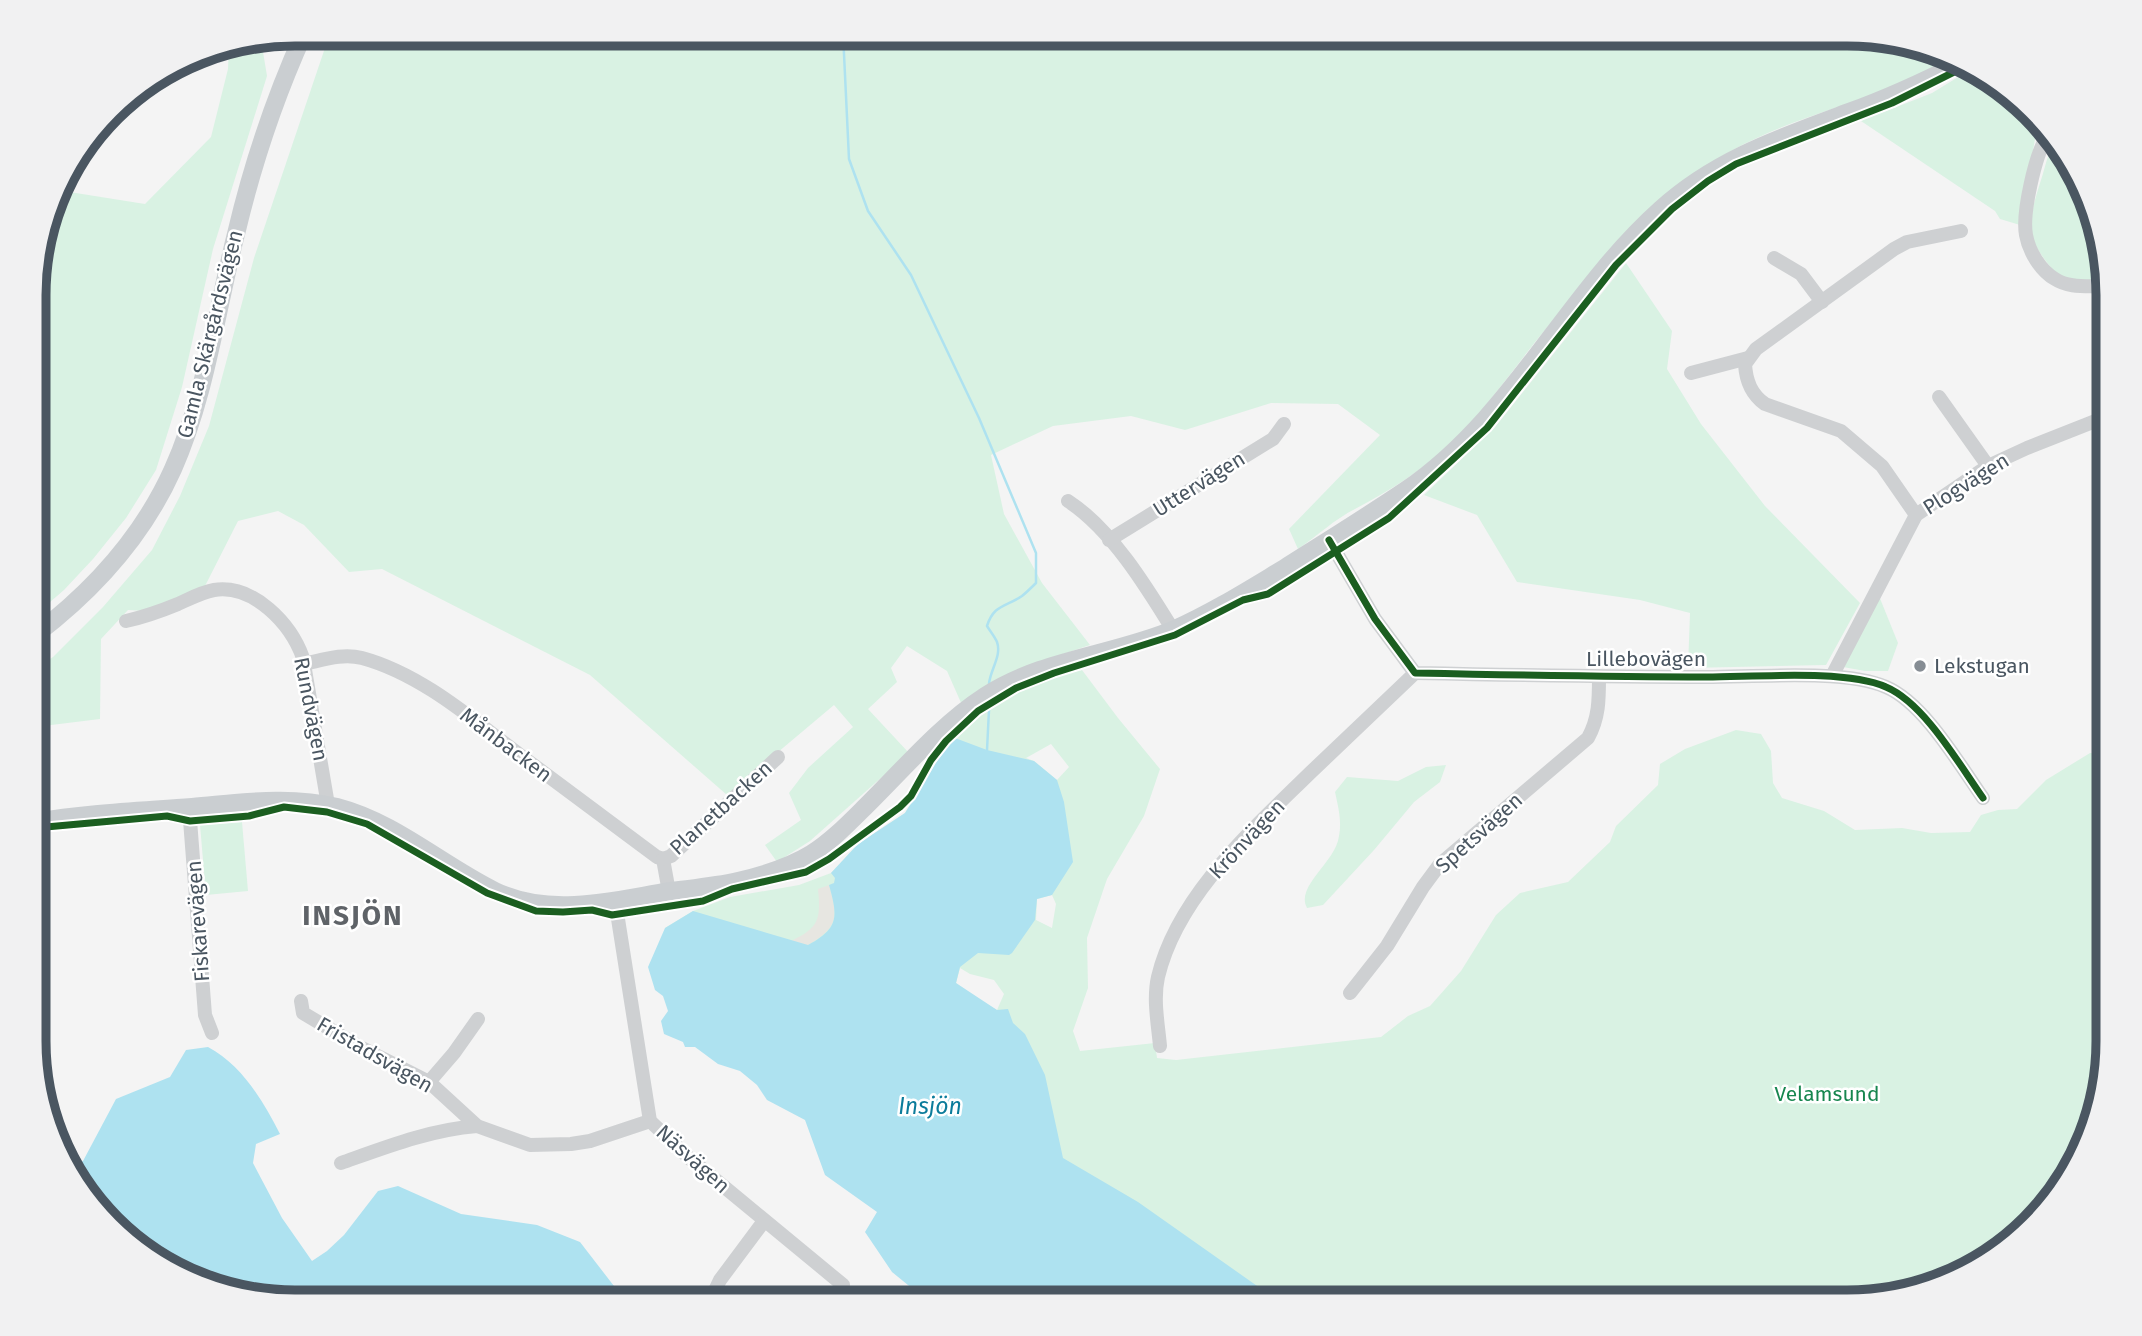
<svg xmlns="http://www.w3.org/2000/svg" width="2142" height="1336" font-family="'Fira Sans',sans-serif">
<rect width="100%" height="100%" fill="#f4f4f4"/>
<g fill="#d9f2e3" fill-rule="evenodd">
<path d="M330,33h1518l83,14 21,10c-19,10 -37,22 -57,30 -70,27 -147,43 -206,93 -51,44 -98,94 -140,145 -32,38 -59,80 -95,115 -29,29 -63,50 -99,69 -20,10 -38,27 -57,40l-9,-20 91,-94 -42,-31 -67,-1 -86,27 -54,-14 -78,10 -62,29 13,59 38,69 48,62 -48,16 -80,44 -15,-34 -40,-25 -16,22 6,14 -29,27 41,44 -99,88 -33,21 -12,-17 36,-25 -12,-27 19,-25 45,-41 -19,-22 -107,90 -137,-120 -208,-106 -33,3 -45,-47 -26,-14 -40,10 -33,65 -60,25 -17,-1 -27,29 -1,80 -65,8v-58l18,-12 50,-50 49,-57 28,-54 29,-70 45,-168z"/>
<path d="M261,40l6,36 -54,173 -31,138 -26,83 -30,48 -33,41 -29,31 -29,25v-354l22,-71 88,14 66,-67 17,-68 1,-23z"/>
<path d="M1973,68l19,9 51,54 -8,8 -15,86 -20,-6 -5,-8 -134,-90 71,-28z"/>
<path d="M2055,144l19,20 34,118 -47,-3c-35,-39 -36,-49 -20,-99 4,-12 6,-26 14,-36z"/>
<path d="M1626,263l46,68 -5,38 34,55 64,82 95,97 -34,62 -138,3 2,-55 -50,-13 -123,-18 -40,-67 -53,-20 71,-68z"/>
<path d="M1879,596l19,47 -10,28h-23l-22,-4z"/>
<path d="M1082,670l36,48 42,51 -16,47 -37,63 -20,59 1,50 -15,43 7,20 75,-8 2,15 19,2 205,-23 27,-21 22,-10 31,-35 35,-56 24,-22 48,-11 42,-40 6,-16 42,-41 2,-21 25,-15 51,-19 25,4 10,17 2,32 9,15 42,13 31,19 47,-2 29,5 39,-1 11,-17 17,-5 19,-1 29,-29 44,-27 18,1v304l-13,67 -30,61 -87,82 -114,34 -897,1 -50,-94 -252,-281 28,-17 37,-14 69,-12 32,-12 27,-29 47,-31 37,-60 39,-41 37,-21 37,-15zM1051,744l18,23 -12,13 -23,-19 -8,-3zM1052,895l4,9 -4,24 -16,-8 1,-21zM960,968l10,6 24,6 10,14 -7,16 -24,-14 -17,-13z"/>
<path d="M1446,765l-6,17 -26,20 -40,48 -51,55 -16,3c-12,-22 29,-46 32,-72 3,-15 -1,-30 -4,-44l12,-15 51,4 28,-14z"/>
<path d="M242,822l6,69 -42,4 -6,-70z"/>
</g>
<path fill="#e7e6e1" d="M829,885c9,32 10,42 -21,60l-17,-4c28,-13 30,-22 27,-52z"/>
<g fill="#aee2f0">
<path d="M955,738l32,12 47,11 23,19 7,22 9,60 -21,33 -15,4 -2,21 -23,33 -3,2 -31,-2 -18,14 -4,16 41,27 11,-1 5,14 12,11 20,41 18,83 75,44 122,86 7,14 -337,1 -38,-31 -27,-40 12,-20 -52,-37 -20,-55 -38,-20 -10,-15 -17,-14 -22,-7 -23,-17h-10l-2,-5 -19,-8 -3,-13 7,-10 -5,-15 -8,-6 -7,-23 17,-39 28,-17 115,34c31,-17 30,-28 21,-60l5,-2 1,-5 -4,-5 27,-29 47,-31 37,-60z"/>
<path d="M208,1047c34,18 55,54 72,87l-24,10 -3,19 29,55 30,43 15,-10 17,-16 34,-44 20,-5 63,28 76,11 43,17 44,57 -1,4h-329l-68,-9 -76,-35 -73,-73 -7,-20 13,-5 33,-62 54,-22 16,-27z"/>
</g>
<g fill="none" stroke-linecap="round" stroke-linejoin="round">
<g stroke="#aee2f0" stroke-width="2.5">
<path d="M843,33l6,126 19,52 43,64 68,143 57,135v30c-4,4 -9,9 -14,13 -16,11 -28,8 -35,30 3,5 8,11 10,16 5,14 -7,28 -8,42"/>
<path d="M987,750l2,-40"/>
</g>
<g stroke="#ced0d2" stroke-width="14">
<path d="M2047,136c-12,20 -25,77 -21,99 3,17 15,36 29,44 15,10 36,6 53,8"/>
<path d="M1774,258l27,16 21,28"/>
<path d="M1691,373l57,-15"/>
<path d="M1939,397l49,69"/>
<path d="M1068,501c43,28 78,85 105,129"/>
<path d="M1916,515l-34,-49 -41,-35 -76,-27c-14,-10 -19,-23 -20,-40l11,-15 138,-100 13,-7 54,-11"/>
<path d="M1109,540l164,-101 11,-15"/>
<path d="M1329,540l46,79 40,54c97,2 194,4 292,4 46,0 139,-8 179,10 38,16 73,77 97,111"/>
<path d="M126,621c18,-4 35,-10 52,-17 11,-5 24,-12 36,-14 40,-6 77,34 89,68l25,147"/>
<path d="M304,664c19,-4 38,-11 58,-6 59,16 110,61 158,97 45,34 91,68 137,102l6,2 6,33"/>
<path d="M1832,676l84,-161 72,-49 39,-18 81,-32"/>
<path d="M189,807l16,208 7,18"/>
<path d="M663,859l8,-3 107,-99"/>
<path d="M615,900l35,221 38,36 155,128"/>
<path d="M1350,993l37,-47 36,-59 17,-23 148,-126c11,-20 11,-38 11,-61"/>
<path d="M301,1001l2,12 57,34 69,35 48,44 53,19 41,-1 19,-3 60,-20"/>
<path d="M1160,1046c-2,-22 -7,-47 -2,-69 19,-81 95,-148 152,-204 35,-33 70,-67 105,-100"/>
<path d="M429,1082l25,-29 24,-34"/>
<path d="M341,1163c45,-16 88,-33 136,-37"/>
<path d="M709,1303l11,-23 44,-59"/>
</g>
<g stroke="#caced1" stroke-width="18">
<path d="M35,635c58,-44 108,-99 138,-166 33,-74 43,-157 63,-235 16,-68 39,-137 68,-201"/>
<path d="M35,822c52,-9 105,-11 157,-15 48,-4 97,-12 145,0 58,15 105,58 158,84 56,27 118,9 176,0 23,-3 45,-5 67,-10 26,-6 50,-13 73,-27 19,-12 35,-28 51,-44 39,-38 77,-84 123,-114 57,-37 128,-41 190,-67 38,-17 73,-39 108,-60 41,-26 83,-52 123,-79 106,-72 160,-196 255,-281 55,-50 121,-72 188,-97 39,-14 76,-31 113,-50"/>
</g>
<g stroke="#fff" stroke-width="11">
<g id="cycleway">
<path d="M1329,540l46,79 40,54c97,2 194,4 292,4 46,0 139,-8 179,10 38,16 73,77 97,111"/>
<path d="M35,828l132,-12 23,5 59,-5 35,-9 43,5 40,12 120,69 49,18 27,1 29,-2 20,5 91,-14 29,-12 74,-17 23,-13 71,-52 11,-11 20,-36 15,-19 32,-30 38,-23 38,-15 121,-38 68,-35 25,-6 121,-76 98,-90 129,-163 56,-56 36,-28 28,-17 156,-61 76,-38"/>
</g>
</g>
<use href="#cycleway" stroke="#1b5e20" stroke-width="7"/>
</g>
<circle fill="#868d94" stroke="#fff" stroke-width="2.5" cx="1920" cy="666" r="7"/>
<g text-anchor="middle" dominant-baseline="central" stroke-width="5" stroke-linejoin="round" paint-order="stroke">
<g font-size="21" fill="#4a5661" stroke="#fff">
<text transform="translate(210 334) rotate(-76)">Gamla Skärgårdsvägen</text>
<text transform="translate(1199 484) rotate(-32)">Uttervägen</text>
<text transform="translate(1966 484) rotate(-32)">Plogvägen</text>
<text x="1646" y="659">Lillebovägen</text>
<text transform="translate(311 709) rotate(79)">Rundvägen</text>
<text transform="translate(506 745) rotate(37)">Månbacken</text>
<text transform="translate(721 808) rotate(-42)">Planetbacken</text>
<text transform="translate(1479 833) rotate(-42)">Spetsvägen</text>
<text transform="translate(1247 839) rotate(-47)">Krönvägen</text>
<text transform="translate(198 921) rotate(-94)">Fiskarevägen</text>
<text transform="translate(375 1055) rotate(30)">Fristadsvägen</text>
<text transform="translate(693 1159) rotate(42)">Näsvägen</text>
</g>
<g font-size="21" fill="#4a5661" stroke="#fff" text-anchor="start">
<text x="1934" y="666">Lekstugan</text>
</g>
<g font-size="21" fill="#17864f" stroke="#fff">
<text x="1827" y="1094">Velamsund</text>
</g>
<g font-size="23" font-style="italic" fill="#0c7c9b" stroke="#fff">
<text x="930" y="1106">Insjön</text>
</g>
<g font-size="28" font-weight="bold" letter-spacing="2" fill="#5f6368" stroke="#fff">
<text x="353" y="915">INSJÖN</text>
</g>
</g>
<path d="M0 0H2142V1336H0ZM295 46H1847A249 249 0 0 1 2096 295V1041A249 249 0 0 1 1847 1290H295A249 249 0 0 1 46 1041V295A249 249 0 0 1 295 46Z" fill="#f1f1f2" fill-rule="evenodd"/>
<path fill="none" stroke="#4a5661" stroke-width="9" d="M295 46H1847A249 249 0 0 1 2096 295V1041A249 249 0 0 1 1847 1290H295A249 249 0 0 1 46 1041V295A249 249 0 0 1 295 46Z"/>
</svg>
